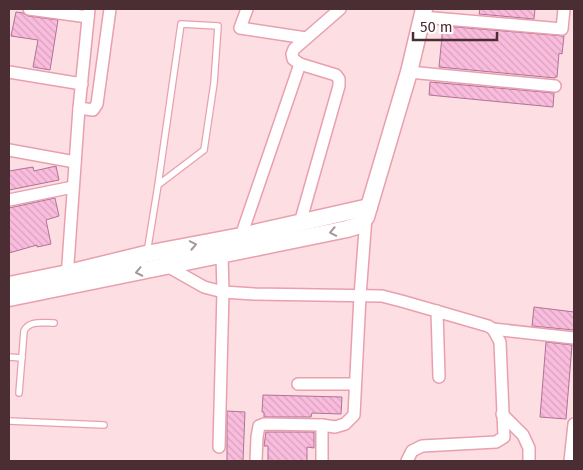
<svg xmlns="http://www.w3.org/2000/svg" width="583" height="470" font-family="'Fira Sans',sans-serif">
<defs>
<pattern id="building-back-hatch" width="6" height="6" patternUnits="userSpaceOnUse" patternTransform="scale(1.25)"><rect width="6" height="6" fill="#fabcdd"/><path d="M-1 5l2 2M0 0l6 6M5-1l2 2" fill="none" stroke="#d8a2be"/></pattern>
</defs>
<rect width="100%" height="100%" fill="#fddee3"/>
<g fill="url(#building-back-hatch)" stroke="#b07395">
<path d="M480,9h55l-1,10 -55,-5z"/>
<path d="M16,12l7,1 5,3 30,4 -8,50 -17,-3 5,-27 -27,-4z"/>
<path d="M443,26l121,10 -2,18 -3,-1 -2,24h-2v1l-116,-11z"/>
<path d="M430,82l124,11 -1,14 -124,-12z"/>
<path d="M56,166l3,14 -50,10v-19l24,-4 1,4z"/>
<path d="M55,198l4,18 -13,4 5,24 -14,3v-2l-28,8v-45z"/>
<path d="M534,307l40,5v18l-42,-4z"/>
<path d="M546,342l26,3 -6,74 -26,-2z"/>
<path d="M263,395l79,2 -1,17 -29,-1 -1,4h-47v-5h-2z"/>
<path d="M227,411l18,1 -2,49h-16z"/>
<path d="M266,432h48v16l-7,-1v14h-39v-15h-4z"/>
</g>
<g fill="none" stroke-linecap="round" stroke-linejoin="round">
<g stroke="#e8a0af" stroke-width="8">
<g id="lane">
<path d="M147,253l11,-68 23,-161 37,2 -4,57 -10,67 -46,35"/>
<path d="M9,357l13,1"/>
<path d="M19,393l5,-62c5,-11 19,-8 30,-8"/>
<path d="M9,421l95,4"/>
</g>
</g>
<g stroke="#e8a0af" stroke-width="14">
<g id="street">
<path d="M29,9l59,8"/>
<path d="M247,9l-7,19 66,10"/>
<path d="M422,17l140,12 2,-20"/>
<path d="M9,72l73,12"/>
<path d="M409,72l146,14"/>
<path d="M79,108l14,2 4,-6 13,-95"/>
<path d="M9,150l66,12"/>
<path d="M9,200l64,-13"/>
<path d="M300,223l39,-137v-7l-3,-4 -36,-11 -7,-5 -1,-5 2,-5 46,-40"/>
<path d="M241,236l59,-172"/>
<path d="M167,266l37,21 19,5 31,2 128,2 23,6 83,24 5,3 81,9"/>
<path d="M67,278l12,-170 10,-99"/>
<path d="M437,311l2,66"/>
<path d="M298,384h57"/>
<path d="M502,414l21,21 6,13v13"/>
<path d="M322,425v36"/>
<path d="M219,447l4,-155 -1,-37"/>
<path d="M256,461l1,-24 2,-11 5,-2 58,1 13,2 10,-3 9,-9 6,-119 6,-79"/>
<path d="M407,461l5,-10 10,-5 74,-4 8,-5 -4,-95 -7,-13"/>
<path d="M570,461l4,-37"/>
</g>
</g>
<g stroke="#e8a0af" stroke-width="19">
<g id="secondary">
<path d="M9,285l59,-12 78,-19 95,-18 128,-29"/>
<path d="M9,298l338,-69 13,-4 6,-8 43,-145 15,-63"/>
</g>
</g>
<use href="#lane" stroke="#fff" stroke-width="5.5"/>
<use href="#street" stroke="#fff" stroke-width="11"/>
<use href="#secondary" stroke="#fff" stroke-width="16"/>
</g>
<defs><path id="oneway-chevron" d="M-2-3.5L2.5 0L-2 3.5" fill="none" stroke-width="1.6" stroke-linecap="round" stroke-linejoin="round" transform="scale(1.25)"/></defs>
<g stroke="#a5969a">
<use href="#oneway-chevron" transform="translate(333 232) rotate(169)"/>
<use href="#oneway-chevron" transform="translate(193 245) rotate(-11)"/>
<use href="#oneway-chevron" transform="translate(139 272) rotate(168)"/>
</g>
<rect width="583" height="470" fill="none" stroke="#4b2e34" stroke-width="20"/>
<path d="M413 32v8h84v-8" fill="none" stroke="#4b2e34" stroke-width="2.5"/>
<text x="420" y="32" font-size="15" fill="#4b2e34" stroke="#ffffff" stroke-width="4" paint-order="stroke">50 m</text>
</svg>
